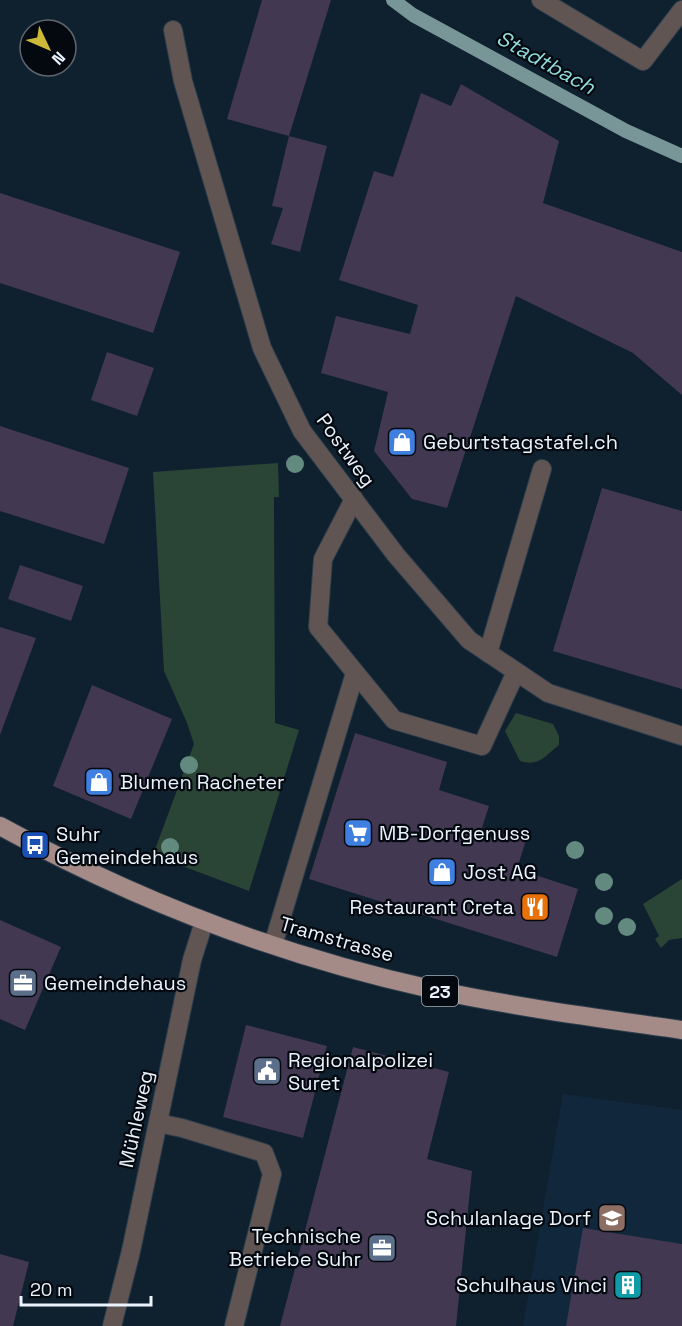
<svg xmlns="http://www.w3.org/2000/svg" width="682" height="1326" font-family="'Space Grotesk',sans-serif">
<rect width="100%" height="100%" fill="#0f202f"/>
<path fill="#11283c" d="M563,1094l119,16v216h-159z"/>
<g fill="#2a4536">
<path d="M278,463l1,34h-5l1,226 24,7 -50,161 -96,-36 41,-111 -7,-21 -23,-52 -11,-199z"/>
<path d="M516,713l37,11 6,12v9c-14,11 -20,22 -39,16l-15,-30z"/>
<path d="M682,879v59l-13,2 -8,8 -6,-9 4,-3 -16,-32z"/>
</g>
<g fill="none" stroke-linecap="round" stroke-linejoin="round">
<path stroke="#789698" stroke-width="14" d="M393,0l20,15 213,116 56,25"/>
</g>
<g fill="#423851">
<path d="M262,0h69l-42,136 -62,-17z"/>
<path d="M461,84l98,57 -16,62 139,49v143l-49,-42 -117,-57 -69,212 -35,-9 -38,-48 14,-59 -67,-19 15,-57 74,18 8,-29 -79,-25 35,-109 19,6 28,-84 30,13z"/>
<path d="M289,136l38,10 -27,106 -29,-8 12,-36 -11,-2z"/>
<path d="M0,193l180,59 -27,81 -153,-50z"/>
<path d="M107,352l47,16 -17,48 -46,-16z"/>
<path d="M0,426l129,42 -25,76 -104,-33z"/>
<path d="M602,488l80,23v178l-129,-38z"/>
<path d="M20,565l63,21 -12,35 -63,-22z"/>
<path d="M0,627l36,11 -36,97z"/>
<path d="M92,685l80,34 -41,100 -78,-33z"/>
<path d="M355,733l92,29 -8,28 50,16 -9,28 22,7 2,-8 22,7 -9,29 61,20 -21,68 -248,-78z"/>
<path d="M0,920l61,27 -36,83 -25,-11z"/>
<path d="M246,1025l81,21 -24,92 -80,-21z"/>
<path d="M353,1047l96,25 -22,87 45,12 -16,155h-176z"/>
<path d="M583,1228l99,16v82h-116z"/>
<path d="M0,1254l29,8 -16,64h-13z"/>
</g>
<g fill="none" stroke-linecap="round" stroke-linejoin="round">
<g stroke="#2e3e4c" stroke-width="20">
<g id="lane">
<path d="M541,0l102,61 39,-51"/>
<path d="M354,499l-31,60 -5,68 76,93 88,26 34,-74"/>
<path d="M488,653l54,-184"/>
<path d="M273,945l82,-272"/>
<path d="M158,1123l24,5 82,25 8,21 -38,152"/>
</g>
</g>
<g stroke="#2e3e4c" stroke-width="20">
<g id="street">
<path d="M173,30l10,51 79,267 40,83 94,124 73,85 79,53 134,43"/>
<path d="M112,1326l19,-75 61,-291 12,-38"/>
</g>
</g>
<g stroke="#2e3e4c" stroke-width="20">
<path id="primary" d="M0,826c135,74 281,130 431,163 83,18 168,29 251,41"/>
</g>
<use href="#lane" stroke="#615553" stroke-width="18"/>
<use href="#street" stroke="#615553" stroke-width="18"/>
<use href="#primary" stroke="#a48b87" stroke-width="18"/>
</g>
<g fill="#638a7f">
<circle cx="295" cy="464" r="9"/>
<circle cx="189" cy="765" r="9"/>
<circle cx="170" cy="847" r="9"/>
<circle cx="575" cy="850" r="9"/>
<circle cx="604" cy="882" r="9"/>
<circle cx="604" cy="916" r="9"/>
<circle cx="627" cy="927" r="9"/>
</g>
<defs>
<g id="shop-square" transform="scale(1.5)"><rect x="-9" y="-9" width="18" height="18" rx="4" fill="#3f7fe0" stroke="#040910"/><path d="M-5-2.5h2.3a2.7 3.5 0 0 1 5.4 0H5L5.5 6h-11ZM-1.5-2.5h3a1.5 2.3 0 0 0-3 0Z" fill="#fff"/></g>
<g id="supermarket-square" transform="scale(1.5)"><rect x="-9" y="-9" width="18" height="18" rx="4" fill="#3f7fe0" stroke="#040910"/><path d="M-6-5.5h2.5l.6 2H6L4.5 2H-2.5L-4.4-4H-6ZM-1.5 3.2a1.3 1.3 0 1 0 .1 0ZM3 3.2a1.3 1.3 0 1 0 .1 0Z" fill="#fff"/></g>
<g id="bus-square" transform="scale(1.5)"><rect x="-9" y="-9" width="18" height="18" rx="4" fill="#1a4fb4" stroke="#040910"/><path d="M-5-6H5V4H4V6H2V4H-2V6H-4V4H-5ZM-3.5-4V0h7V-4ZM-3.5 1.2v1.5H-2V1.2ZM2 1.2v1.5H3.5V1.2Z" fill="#fff"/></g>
<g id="restaurant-square" transform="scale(1.5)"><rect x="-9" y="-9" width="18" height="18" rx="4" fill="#e8710a" stroke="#040910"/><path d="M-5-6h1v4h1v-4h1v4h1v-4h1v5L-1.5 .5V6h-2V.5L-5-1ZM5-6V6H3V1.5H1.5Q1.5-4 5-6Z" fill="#fff"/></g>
<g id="office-square" transform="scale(1.5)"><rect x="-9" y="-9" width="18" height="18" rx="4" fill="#5c6f8a" stroke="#040910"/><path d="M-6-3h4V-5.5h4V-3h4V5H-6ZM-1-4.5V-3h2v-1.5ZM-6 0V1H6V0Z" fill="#fff"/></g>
<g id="civic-square" transform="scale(1.5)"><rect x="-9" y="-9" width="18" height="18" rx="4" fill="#5c6f8a" stroke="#040910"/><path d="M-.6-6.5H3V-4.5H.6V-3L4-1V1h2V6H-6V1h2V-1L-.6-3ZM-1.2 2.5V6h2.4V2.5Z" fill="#fff"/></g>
<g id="school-square" transform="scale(1.5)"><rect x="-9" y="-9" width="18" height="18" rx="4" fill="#8d6e63" stroke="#040910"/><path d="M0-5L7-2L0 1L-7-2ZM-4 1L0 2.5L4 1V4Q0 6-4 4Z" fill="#fff"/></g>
<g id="building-square" transform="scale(1.5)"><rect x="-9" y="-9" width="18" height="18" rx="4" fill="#0f9aa8" stroke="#040910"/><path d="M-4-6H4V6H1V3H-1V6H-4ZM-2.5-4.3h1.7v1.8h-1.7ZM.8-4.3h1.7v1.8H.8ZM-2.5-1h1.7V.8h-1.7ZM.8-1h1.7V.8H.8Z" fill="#fff"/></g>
</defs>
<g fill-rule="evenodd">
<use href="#shop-square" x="402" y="442"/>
<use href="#shop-square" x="99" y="782"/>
<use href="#supermarket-square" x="358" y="833"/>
<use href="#bus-square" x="35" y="845"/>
<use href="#shop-square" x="442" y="872"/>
<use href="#restaurant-square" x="535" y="907"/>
<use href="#office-square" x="23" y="983"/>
<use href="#civic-square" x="267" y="1071"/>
<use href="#school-square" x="612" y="1218"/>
<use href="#office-square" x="382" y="1248"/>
<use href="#building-square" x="628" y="1285"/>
</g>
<g text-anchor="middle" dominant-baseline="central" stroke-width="4.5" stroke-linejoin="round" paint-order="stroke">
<rect fill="#040910" stroke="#a6aeb6" stroke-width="1.5" x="422" y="976" width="36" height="30" rx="4.5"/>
<g font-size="18" font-weight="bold" fill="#ebf4fd">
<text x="440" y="991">23</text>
</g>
<g font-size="20" fill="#ebf4fd" stroke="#040910" text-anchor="start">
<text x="423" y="442">Geburtstagstafel.ch</text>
<text x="120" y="782">Blumen Racheter</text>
<text x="379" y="833">MB-Dorfgenuss</text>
<text x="56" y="834">Suhr<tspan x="56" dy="23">Gemeindehaus</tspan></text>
<text x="463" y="872">Jost AG</text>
<text x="514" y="907" text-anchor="end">Restaurant Creta</text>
<text x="44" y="983">Gemeindehaus</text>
<text x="288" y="1060">Regionalpolizei<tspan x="288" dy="23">Suret</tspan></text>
<text x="591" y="1218" text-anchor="end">Schulanlage Dorf</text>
<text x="361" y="1236" text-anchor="end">Technische<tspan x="361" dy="23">Betriebe Suhr</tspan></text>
<text x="607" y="1285" text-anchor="end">Schulhaus Vinci</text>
</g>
<g font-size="20" fill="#ebf4fd" stroke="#040910">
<text transform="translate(346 450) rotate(54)">Postweg</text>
<text transform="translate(337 939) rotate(16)">Tramstrasse</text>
<text transform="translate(136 1119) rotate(-78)">Mühleweg</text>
</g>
<g font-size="21" font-style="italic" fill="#91dcdd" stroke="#040910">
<text transform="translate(546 62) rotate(29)">Stadtbach</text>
</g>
</g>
<g transform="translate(48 48) rotate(134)"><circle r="28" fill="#040910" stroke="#60676f" stroke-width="1.5"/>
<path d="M0-4.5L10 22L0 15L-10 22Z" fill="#ceb837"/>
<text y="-9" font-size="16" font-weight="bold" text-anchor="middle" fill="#ebf4fd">N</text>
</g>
<path d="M21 1296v9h130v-9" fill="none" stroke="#ebf4fd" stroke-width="3"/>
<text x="30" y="1296" font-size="18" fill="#ebf4fd" stroke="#040910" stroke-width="4.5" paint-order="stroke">20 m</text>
</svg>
